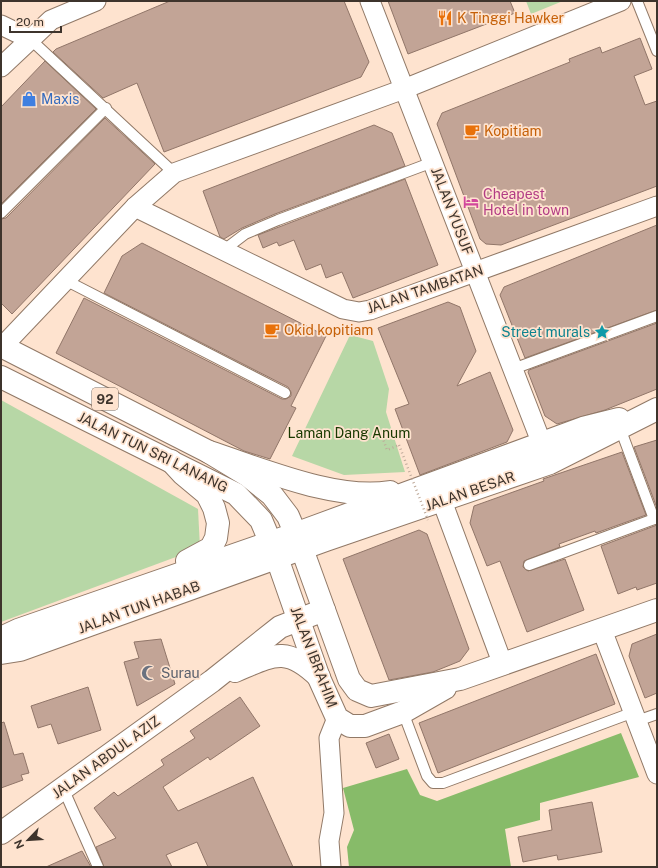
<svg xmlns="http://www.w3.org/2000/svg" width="658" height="868" font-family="'Public Sans',sans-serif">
<rect width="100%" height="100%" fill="#fee3cf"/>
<g fill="#b7d7a6">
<path d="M526,1h37l-32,13z"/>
<path d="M350,335l23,6 16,48 -3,23 19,60 -61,3 -52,-19z"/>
<path d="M1,400l197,109 2,39 -199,74z"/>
</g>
<path fill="#87bb69" d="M621,733l18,44 -99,26v17l-35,9 6,38h-162l-2,-20 7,-17 -11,-42 64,-19 13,26 17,6z"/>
<g fill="#c2a496" stroke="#917669">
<path d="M170,1h174l25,61 -8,15 -197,75 -27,-69 -34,15 -50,-46 3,-3z"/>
<path d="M388,1h122l5,12 -107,41z"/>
<path d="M640,38l12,31 -18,7 11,29 12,-4v85l-156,59 -15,-1 -6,-5 -43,-115 5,-11 128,-51 -1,-3 31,-12 2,6z"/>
<path d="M45,61l51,48 -95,95v-97z"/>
<path d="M105,118l50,46 -143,150 -11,-11v-84l5,-1z"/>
<path d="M374,125l18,8 13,33 -130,48 -33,14 -18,11 -4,-2 -17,-46z"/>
<path d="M405,179l33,86 -85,33 -11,-26 -16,6 -5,-14 -15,6 -12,-30 -15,6 -2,-4 -14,6 -5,-13z"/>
<path d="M657,225v85l-132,48 -25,-63 4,-8z"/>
<path d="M142,243l184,93 -35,70 5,2 -26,51 -26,-8 -188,-98 28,-55 198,101h4l5,-3v-4l-3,-5 -184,-94 18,-37z"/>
<path d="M448,302l12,5 16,44 -19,35 33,-14 23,58 -6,12 -87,33 -25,-66 14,-5 -31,-76z"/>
<path d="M657,323v66l-52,21 -48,14 -12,-8 -17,-44 1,-2z"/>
<path d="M657,440v68l-23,-61z"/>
<path d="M622,452l24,63 -50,18 -1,-2 -36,13 1,3 -36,14 -1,6 5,4 37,-12 19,51 -57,22 -27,-71 -13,5 -17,-43 4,-17 70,-25 -1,-2z"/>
<path d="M657,525v58l-20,7 -1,-3 -18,7 -17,-48z"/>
<path d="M419,530l8,4 42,115 -9,12 -27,11 -44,8 -46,-121z"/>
<path d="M657,634v59l-12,5 -16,-42 3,-12z"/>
<path d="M161,639l14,45 -38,22 -13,-44 15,-4 -5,-16z"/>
<path d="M596,654l19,50 -177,69 -19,-50z"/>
<path d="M88,687l13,43 -43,14 -7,-20 -13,4 -7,-22z"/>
<path d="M240,697l20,29 -50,34 -2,-3 -45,30 15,24 75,-34 40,90h-85l-11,-25 -31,13 6,12h-68l-8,-20 20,-9 -22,-30 20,-16 4,4 46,-31 -3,-5 34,-22 -5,-7z"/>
<path d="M4,722l10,33 9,-2 6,20 -8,2 2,5 -22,8v-65z"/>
<path d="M389,734l10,25 -23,9 -10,-25z"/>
<path d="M592,802l10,50 -44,8 -1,-5 -34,7 -5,-25 34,-7 -3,-20z"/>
<path d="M82,851l9,16h-45z"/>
</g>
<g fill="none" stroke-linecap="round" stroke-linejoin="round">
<g stroke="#917967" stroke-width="12">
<g id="service">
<path d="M637,1l20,50"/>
<path d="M30,39l144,134"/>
<path d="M1,213l105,-105"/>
<path d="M224,250l21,-16 33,-14 155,-58"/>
<path d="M65,280l220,113"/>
<path d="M513,369l144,-53"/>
<path d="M620,428l34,91"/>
<path d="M529,565l128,-47"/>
<path d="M403,712l24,64 6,7h10l191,-71"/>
<path d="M637,721l20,-7"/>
<path d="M63,788l35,79"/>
</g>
</g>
<g stroke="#917967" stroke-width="21">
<g id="minor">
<path d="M370,1l177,456"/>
<path d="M1,25l29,14"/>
<path d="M1,67l50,-47 45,-19"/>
<path d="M135,207l208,102 16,3 11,-2 287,-104"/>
<path d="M1,348l134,-141 39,-34 230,-84 217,-88"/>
<path d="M442,501l61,164"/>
<path d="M602,630l55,144"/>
<path d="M331,867l-2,-26 5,-28 -5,-75 8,-20"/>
</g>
</g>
<g stroke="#917967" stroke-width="24">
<g id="tertiary">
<path d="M302,549l47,130 8,11 14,6 89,-17 197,-69"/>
<path d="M277,558l42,120 18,40 13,8h15l38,-14 42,-24"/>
<path d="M235,671c38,-16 51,-26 84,6"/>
<path d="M1,833l211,-152 68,-54 44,-17"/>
</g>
</g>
<g stroke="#917967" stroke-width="24">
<g id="primary">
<path d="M1,346l208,106 38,23 25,20 16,21 14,33"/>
<path d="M1,377l235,117 25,26 16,38"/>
</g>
</g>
<g stroke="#917967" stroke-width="24">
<g id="trunk">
<path d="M209,452c53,17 127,49 181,40"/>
<path d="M171,461l12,13 24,20 7,14 4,15 -2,15 -5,10 -24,13"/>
<path d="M1,638l17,-8 277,-96 288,-106 36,-9"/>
<path d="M1,653l19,-3 306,-110 224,-77 107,-54"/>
</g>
</g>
<path stroke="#bea999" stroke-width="2.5" stroke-dasharray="1 3" stroke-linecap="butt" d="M381,433l6,17 12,-5"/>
<use href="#service" stroke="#fff" stroke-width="10"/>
<use href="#minor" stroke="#fff" stroke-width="19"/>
<use href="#tertiary" stroke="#fff" stroke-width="22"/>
<use href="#primary" stroke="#fff" stroke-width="22"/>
<use href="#trunk" stroke="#fff" stroke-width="22"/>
<path stroke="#bea999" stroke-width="2.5" stroke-dasharray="1 3" stroke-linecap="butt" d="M399,445l29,75"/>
</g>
<defs>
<g id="restaurant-bare" transform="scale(1.2)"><path d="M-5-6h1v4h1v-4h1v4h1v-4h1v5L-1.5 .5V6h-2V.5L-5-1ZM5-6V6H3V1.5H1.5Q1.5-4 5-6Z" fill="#e8710a" stroke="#fee3cf" stroke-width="2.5" paint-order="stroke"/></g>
<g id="shop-bare" transform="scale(1.2)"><path d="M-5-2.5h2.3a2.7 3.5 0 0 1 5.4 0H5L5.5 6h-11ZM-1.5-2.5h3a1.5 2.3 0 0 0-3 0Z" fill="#3f7fe0" stroke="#fee3cf" stroke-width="2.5" paint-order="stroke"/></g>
<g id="cafe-bare" transform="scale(1.2)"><path d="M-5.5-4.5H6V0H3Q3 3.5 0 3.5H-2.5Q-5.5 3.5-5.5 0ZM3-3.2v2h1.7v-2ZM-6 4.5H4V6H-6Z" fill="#e8710a" stroke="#fee3cf" stroke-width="2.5" paint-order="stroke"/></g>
<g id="hotel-bare" transform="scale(1.2)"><path d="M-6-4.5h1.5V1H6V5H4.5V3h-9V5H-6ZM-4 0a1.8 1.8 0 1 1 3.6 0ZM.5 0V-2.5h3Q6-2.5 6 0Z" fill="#d1479c" stroke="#fee3cf" stroke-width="2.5" paint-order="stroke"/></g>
<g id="sight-bare" transform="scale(1.2)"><path d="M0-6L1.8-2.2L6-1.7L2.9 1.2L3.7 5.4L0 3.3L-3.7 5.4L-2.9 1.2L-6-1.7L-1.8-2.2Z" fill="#0f9aa8" stroke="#fee3cf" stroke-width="2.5" paint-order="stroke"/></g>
<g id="mosque-bare" transform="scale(1.2)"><path d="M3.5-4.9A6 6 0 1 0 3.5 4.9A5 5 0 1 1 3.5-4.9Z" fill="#6b7280" stroke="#fee3cf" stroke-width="2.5" paint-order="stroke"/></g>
</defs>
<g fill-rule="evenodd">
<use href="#restaurant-bare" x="445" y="18"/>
<use href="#shop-bare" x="29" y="99"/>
<use href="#cafe-bare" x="472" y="131"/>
<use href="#hotel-bare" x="471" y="202"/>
<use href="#cafe-bare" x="272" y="330"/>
<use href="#sight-bare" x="602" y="332"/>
<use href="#mosque-bare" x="149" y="673"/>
</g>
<g text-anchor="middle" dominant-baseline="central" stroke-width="3.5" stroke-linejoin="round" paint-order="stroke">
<rect fill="#fee3cf" stroke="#78685d" stroke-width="1" x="92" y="388" width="26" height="22" rx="3"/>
<g font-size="13" font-weight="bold" fill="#3e342c">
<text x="105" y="399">92</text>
</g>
<g font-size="14" fill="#c56008" stroke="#fee3cf" text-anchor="start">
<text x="457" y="18">K Tinggi Hawker</text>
<text x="484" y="131">Kopitiam</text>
<text x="284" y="330">Okid kopitiam</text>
</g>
<g font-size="14" fill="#366cbe" stroke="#fee3cf" text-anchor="start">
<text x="41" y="99">Maxis</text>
</g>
<g font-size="14" fill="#b23c85" stroke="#fee3cf" text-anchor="start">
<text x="483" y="194">Cheapest<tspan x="483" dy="16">Hotel in town</tspan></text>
</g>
<g font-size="14" fill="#3e342c" stroke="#fee3cf">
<text transform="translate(452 211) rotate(69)">JALAN YUSUF</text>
<text transform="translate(425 289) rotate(-19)">JALAN TAMBATAN</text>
<text transform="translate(153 452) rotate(26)">JALAN TUN SRI LANANG</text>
<text transform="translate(470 491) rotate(-19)">JALAN BESAR</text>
<text transform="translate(139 607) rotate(-20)">JALAN TUN HABAB</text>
<text transform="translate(314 657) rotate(69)">JALAN IBRAHIM</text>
<text transform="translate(106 757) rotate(-36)">JALAN ABDUL AZIZ</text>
</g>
<g font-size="14" fill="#0d838f" stroke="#fee3cf" text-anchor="end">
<text x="590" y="332">Street murals</text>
</g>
<g font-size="14" fill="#193900" stroke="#fee3cf">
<text x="349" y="433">Laman Dang Anum</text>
</g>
<g font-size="14" fill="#5b616d" stroke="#fee3cf" text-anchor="start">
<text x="161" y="673">Surau</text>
</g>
</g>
<rect width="658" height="868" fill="none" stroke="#3e342c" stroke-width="4"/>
<g transform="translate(28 840) rotate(245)" stroke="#fee3cf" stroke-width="3" paint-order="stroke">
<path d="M0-3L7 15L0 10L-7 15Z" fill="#3e342c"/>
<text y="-6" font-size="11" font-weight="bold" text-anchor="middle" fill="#3e342c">N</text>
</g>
<path d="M10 26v6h51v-6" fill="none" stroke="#3e342c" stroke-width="2"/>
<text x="16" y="26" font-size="12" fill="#3e342c" stroke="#fee3cf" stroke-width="3" paint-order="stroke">20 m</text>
</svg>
